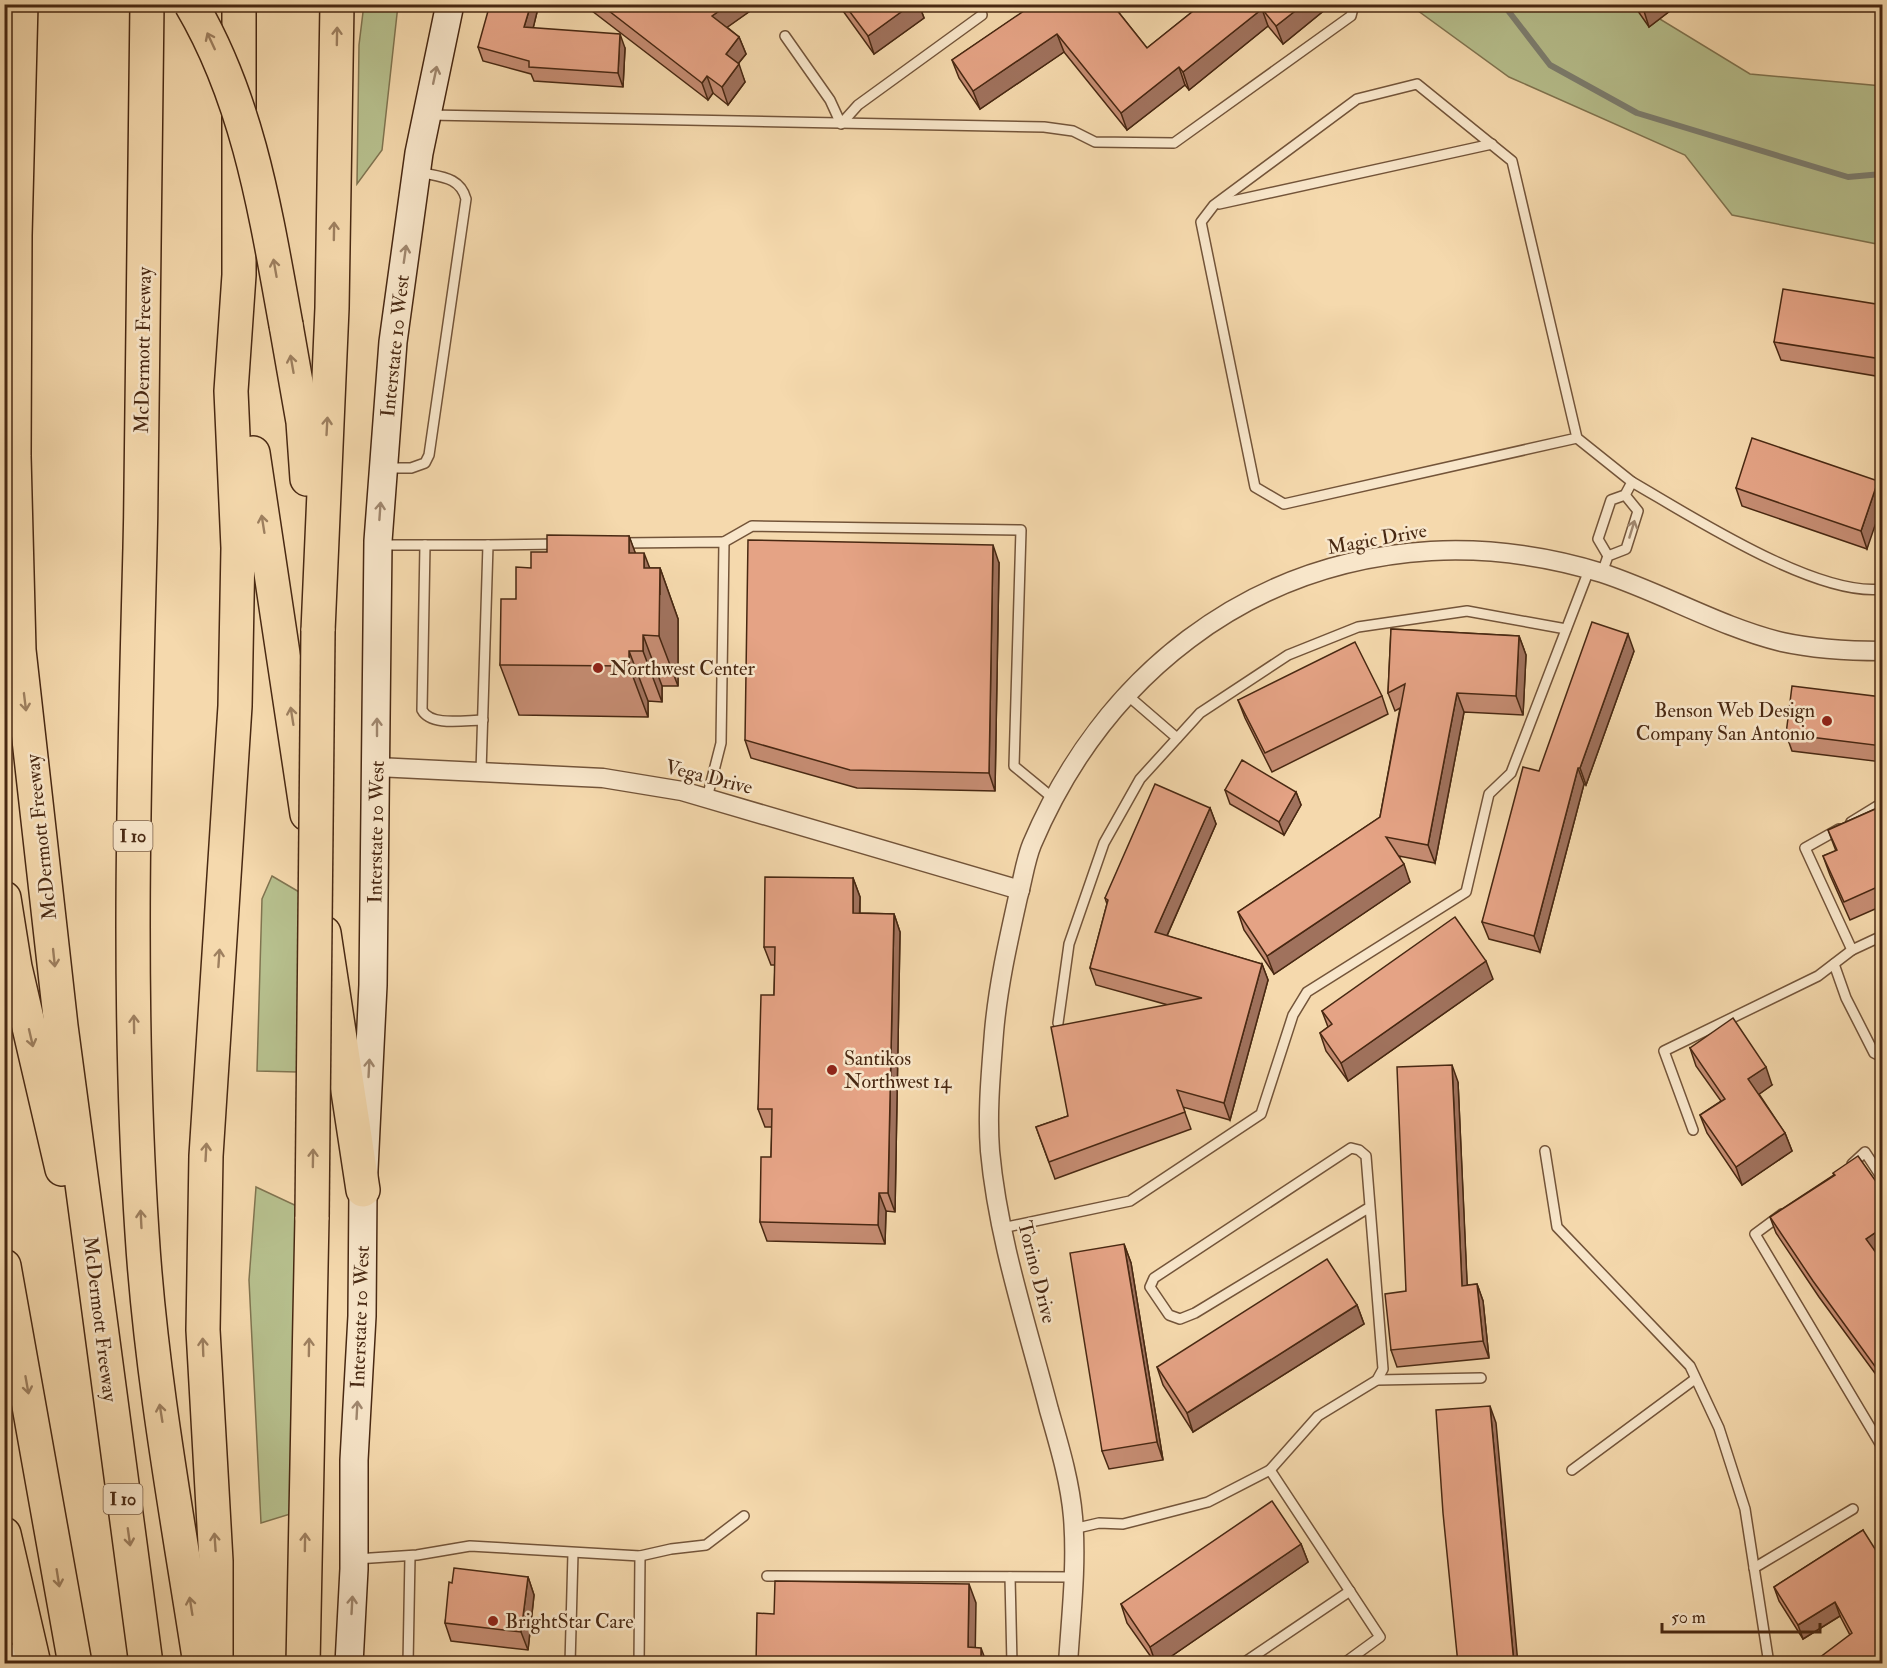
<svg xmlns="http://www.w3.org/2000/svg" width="1887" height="1668" font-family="'IM FELL Double Pica',serif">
<rect width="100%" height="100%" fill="#f5d9ad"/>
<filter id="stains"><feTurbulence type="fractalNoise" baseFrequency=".00333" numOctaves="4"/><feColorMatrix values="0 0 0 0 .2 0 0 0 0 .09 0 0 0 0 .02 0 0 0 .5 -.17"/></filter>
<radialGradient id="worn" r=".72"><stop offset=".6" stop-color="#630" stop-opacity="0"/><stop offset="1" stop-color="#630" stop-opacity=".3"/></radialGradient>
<g fill="#b7c08e" stroke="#807450" stroke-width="1.5">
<path d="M364,4l34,1 -16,145 -25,34 2,-139z"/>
<path d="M1410,5h227l113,69 132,12v159l-150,-30 -47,-60 -176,-78z"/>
<path d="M272,876l34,20 -9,176 -40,-1 5,-172z"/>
<path d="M256,1187l45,21 -1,303 -39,12 -12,-243z"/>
</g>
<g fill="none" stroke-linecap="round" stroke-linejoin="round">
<path stroke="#7c7f72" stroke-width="6" d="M1503,4l47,61 87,48 211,64 34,-3"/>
<g stroke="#735439" stroke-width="12">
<g id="service">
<path d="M785,36l45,64 11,24 17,-19 124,-90"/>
<path d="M429,115l615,12 29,4 22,11 79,1 177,-127 3,-12"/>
<path d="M1219,204l273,-60"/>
<path d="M1577,438l-65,-277 -95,-77 -60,15 -143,106 -13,17 54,265 29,17 293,-66 55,44 -7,13 -14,5 -13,39 10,17"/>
<path d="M386,468h25l14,-5 4,-8 37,-256c-6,-23 -27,-22 -47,-27"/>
<path d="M1632,482c59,34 184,115 250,107"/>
<path d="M724,542l28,-16 269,4 -7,236 40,33"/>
<path d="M621,543l103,-1 -3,201 -14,55"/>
<path d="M380,545h108"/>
<path d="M425,545l-3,165c9,17 44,10 61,10"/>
<path d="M1602,573l6,-17 18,-7 12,-38 -13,-16"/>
<path d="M1126,694l51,44"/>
<path d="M481,772l7,-227 71,-1"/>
<path d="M1851,822l31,-19"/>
<path d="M1839,829l-34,19 47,102 30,-14"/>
<path d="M1834,964l12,34 28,55 8,4"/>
<path d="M1058,1023l11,-79 35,-101 36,-64 60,-66 88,-58 70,-28 109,-16 99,18"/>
<path d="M1693,1130l-29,-79 154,-75 34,-26"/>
<path d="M1545,1151l12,76 133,139 29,62 26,81 24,155"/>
<path d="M1852,1164l13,-12 17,26"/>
<path d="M1782,1214l-27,20 127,213"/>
<path d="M1002,1228l128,-27 131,-87 32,-99 14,-23 159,-100 23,-98 22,-21 78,-203"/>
<path d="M1377,1380l104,-2"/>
<path d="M1270,1470l48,-54 59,-36 6,-11 -17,-213 -7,-6 -8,-2 -197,130 -4,9 19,28 11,4 15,-6 175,-106"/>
<path d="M1572,1470l123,-91"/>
<path d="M1073,1529l26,-6 24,1 85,-22 62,-32 110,167 -37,27"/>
<path d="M356,1559l61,-4 53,-9 170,10 31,-7 35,-4 38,-29"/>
<path d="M1754,1568l99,-59"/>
<path d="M767,1576l307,1"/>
<path d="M1010,1577l2,87"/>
<path d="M408,1664l2,-108"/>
<path d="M570,1664l3,-111"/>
<path d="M639,1664l1,-108"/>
<path d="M1242,1664l108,-73"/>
</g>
</g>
<g stroke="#735439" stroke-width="21">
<g id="minor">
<path d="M377,767l226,11 79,13 338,99"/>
<path d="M1068,1664c3,-49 9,-98 5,-147 -3,-36 -14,-72 -24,-107 -22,-85 -51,-171 -59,-259 -3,-40 1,-79 4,-119 4,-46 14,-90 24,-135 5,-17 7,-36 14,-53 71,-167 214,-282 399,-293 58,-3 116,5 171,22 61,20 118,54 180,69 32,7 68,9 100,9"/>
</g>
</g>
<g stroke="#482812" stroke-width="30">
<g id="secondary">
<path d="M4,1655l3,9"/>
<path d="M349,1664l5,-95v-109l8,-144 1,-126 10,-205 5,-444 15,-199 26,-189 31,-149"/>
</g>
</g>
<g stroke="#482812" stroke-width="36">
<g id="motorway">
<path d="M21,4l-6,231 -1,221 5,194 42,376 85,638"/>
<path d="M147,4c-2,182 -3,363 -7,544 -6,228 -13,457 2,685 9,144 36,288 58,431"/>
<path d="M286,325l17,97 4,57"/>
<path d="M253,453l54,361"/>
<path d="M318,631l14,-323 5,-304"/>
<path d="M4,898l11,69 47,202"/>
<path d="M324,933l39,257"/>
<path d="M4,1266l71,398"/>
<path d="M4,1534l30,130"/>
<path d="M216,1660v-99l-13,-231 3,-174 29,-450 3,-158 -7,-157 8,-116v-271"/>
<path d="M303,1664l9,-447"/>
</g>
</g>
<use href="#service" stroke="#f8e6ca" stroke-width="9"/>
<use href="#minor" stroke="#f8e6ca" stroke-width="18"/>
<use href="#secondary" stroke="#f8e6ca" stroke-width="27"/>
<use href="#motorway" stroke="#f5d9ad" stroke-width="33"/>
<g stroke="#482812" stroke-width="36" stroke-linecap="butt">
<g id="motorway-bridge">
<path d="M191,4c58,98 75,211 95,321"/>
<path d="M312,1217l6,-586"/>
</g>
</g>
<use href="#motorway-bridge" stroke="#f5d9ad" stroke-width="33"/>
</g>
<g fill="#c58c72" stroke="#482812" stroke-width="1.5">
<path d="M539,4l-6,24 92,20 -2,39 -89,-6 -3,-7 -48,-13 -5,-14z"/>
<path d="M583,4h177l-33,23 12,10 7,17 -8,10 7,18 -17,23 -15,-12 -5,7z"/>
<path d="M838,4h90l-7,6 3,8 -50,36z"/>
<path d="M1026,4h86l35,44 55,-44h130l-49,40 -15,-18 -79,64 -4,-5 -58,45 -63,-78 -84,57 -21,-31 -7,-18 77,-52z"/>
<path d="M1633,4h46l-30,23z"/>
<path d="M1882,305v72l-101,-17 -7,-18z"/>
<path d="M1878,481l-11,68 -125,-43 -6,-18z"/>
<path d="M629,536l6,17 15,15h10l18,51v67h-16v16l-14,-1v16l-129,-2 -19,-50 16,-66 15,-31 16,-16z"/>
<path d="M999,563l-4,228 -138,-3 -106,-30 -6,-18z"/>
<path d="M1391,629l128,7 7,19 -3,60 -59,-3 -29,151 -36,-7 11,26 -136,92 -30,-44 -6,-18 142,-95 20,-109 -5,3 -7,-18z"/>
<path d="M1634,651l-48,134 -2,-1 -44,168 -51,-13 -7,-17 57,-151z"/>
<path d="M1382,696l6,18 -116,58 -27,-54 -7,-18z"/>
<path d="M1882,697v65l-90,-11 -6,-17z"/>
<path d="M1225,790l71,2 5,13 -17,30 -54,-31z"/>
<path d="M1882,806v100l-32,14 -20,-45 -7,-19 13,-5 -8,-21z"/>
<path d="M1210,808l6,16 -49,112 95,28 6,16 -38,140 -47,-13 8,22 -136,50 -19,-52 32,-11 100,-111 -72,-20 -6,-17 17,-64 -2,-6z"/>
<path d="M853,878l7,19v16l34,1 6,18 -5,280 -9,-1 -1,33 -118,-3 -7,-19 11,-65 1,-30h-7l-7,-18 16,-114 1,-30h-4l-7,-18z"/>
<path d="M1493,979l-145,102 -22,-30 -6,-18 8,-6 -6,-16z"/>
<path d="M1690,1048l82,37 -13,9 26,39 7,18 -50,34 -35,-52 -7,-18 21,-14 -25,-35z"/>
<path d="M1458,1082l9,203 10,-1 6,17 6,57 -92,9 -6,-17z"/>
<path d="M1833,1173l49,74 -6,5 6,9v128l-2,-9 -61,-83 -43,-64 -6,-16 64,-42z"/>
<path d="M1124,1244l7,19 32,197 -54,9 -7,-18z"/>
<path d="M1357,1305l7,19 -171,108 -30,-47 -6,-18z"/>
<path d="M1863,1530l19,134 -32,-29 -10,-19 -37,23 -24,-38 -5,-14z"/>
<path d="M1301,1544l7,18 -148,102h-4l-29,-41 -6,-19z"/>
<path d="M528,1577l6,18 -6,55 -77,-9 -6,-18 7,-40z"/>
</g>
<g fill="#a0725d" stroke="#482812" stroke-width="1.5">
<path d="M531,4h8l-9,37 -6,-14z"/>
<path d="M729,4h31l-41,29 -7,-17z"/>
<path d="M912,4h16l-7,6 3,8 -50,36 -6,-18z"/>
<path d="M1304,4h28l-49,40 -7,-18z"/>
<path d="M1648,4h31l-30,23 -6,-19z"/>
<path d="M1262,9l6,17 -79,64 -6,-18z"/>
<path d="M620,34l5,14 -2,39 -5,-14z"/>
<path d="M1057,34l7,18 -84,57 -7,-18z"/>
<path d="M739,37l7,17 -14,17 -6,-17z"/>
<path d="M739,64l6,18 -17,23 -6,-18z"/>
<path d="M1179,67l6,18 -58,45 -6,-17z"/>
<path d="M707,76l6,17 -5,7 -6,-17z"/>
<path d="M1878,481l4,14v10l-15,44 -6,-18z"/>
<path d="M629,536l19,51 -19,-34z"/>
<path d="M993,545l6,18 -4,228 -6,-18z"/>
<path d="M644,553l16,42v-27l18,51v67l-19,-50 -15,-68z"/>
<path d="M1628,634l6,17 -48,134 -6,-17z"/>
<path d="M643,635l19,51v16l-19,-51z"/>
<path d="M1519,636l7,19 -3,60 -7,-19z"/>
<path d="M629,651l19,50v16l-19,-51z"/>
<path d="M1457,693l7,19 -29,151 -7,-18z"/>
<path d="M1578,768l6,16 -44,168 -6,-16z"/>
<path d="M1296,792l5,13 -17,30 -5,-13z"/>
<path d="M1210,808l6,16 -55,125 -6,-17z"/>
<path d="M1404,864l6,18 -136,92 -7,-18z"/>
<path d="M853,878l7,19 -1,34 -6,-18z"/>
<path d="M894,914l6,18 -5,280 -7,-19z"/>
<path d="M1486,961l7,18 -145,102 -7,-18z"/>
<path d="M1262,964l6,16 -38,140 -6,-17z"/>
<path d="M1452,1065l6,17 10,221 -6,-17z"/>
<path d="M1766,1067l6,18 -17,12 -7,-18z"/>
<path d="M1785,1133l7,18 -50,34 -6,-18z"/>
<path d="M879,1193l7,18 -1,33 -7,-19z"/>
<path d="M1882,1228v19l-10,7 -6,-15z"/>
<path d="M1124,1244l7,19 32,197 -6,-18z"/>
<path d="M1477,1284l6,17 6,57 -6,-17z"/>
<path d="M1357,1305l7,19 -171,108 -6,-19z"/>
<path d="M1490,1406l6,17 22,241h-4z"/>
<path d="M1301,1544l7,18 -148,102h-4l-6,-17z"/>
<path d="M528,1577l6,18 -6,55 -7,-18z"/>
<path d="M969,1584l7,19 -1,61 -7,-17z"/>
<path d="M1835,1602l5,14 -37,23 -5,-14z"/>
<path d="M981,1648l6,16h-6z"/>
</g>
<g fill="#e5a385" stroke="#482812" stroke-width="1.5">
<path d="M490,4h41l-7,23 96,7 -2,39 -89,-6v-6l-51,-14z"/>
<path d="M600,4h129l-17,12 27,21 -13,17 13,10 -17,23 -15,-11 -5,7z"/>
<path d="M844,4h68l-44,32z"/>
<path d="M1034,4h78l35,44 55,-44h102l-28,22 -14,-17 -79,63 -4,-5 -58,46 -64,-79 -84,57 -21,-31z"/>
<path d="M1640,4h8l-5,4z"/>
<path d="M1783,289l99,16v54l-108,-17z"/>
<path d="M1752,438l126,43 -17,50 -125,-43z"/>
<path d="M547,535l82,1v17h15v15h16l-1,68 -16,-1v16h-14v15l-129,-1 1,-66h15v-32l15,1v-16h16z"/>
<path d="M748,540l245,5 -4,228 -139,-3 -105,-30z"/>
<path d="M1592,622l36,12 -48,134h-2l-44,168 -52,-14 41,-155 16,4z"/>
<path d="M1391,629l128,7 -3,60 -59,-3 -29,152 -42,-8 18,27 -137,92 -29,-44 142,-95 25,-133 -17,9z"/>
<path d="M1355,642l27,54 -117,57 -27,-53z"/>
<path d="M1792,686l90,11v49l-96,-12z"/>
<path d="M1242,760l54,32 -17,30 -54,-32z"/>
<path d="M1155,784l55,24 -55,124 107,32 -38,139 -47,-13 8,22 -136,50 -13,-35 32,-11 -17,-89 151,-29 -112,-30 18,-68 -3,-2z"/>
<path d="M1882,806v79l-38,17 -21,-46 14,-6 -9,-20z"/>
<path d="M765,877l88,1v35l41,1 -6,279h-9l-1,32 -118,-3 1,-65h10l1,-48h-14l3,-114h13l1,-48h-11z"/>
<path d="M1455,917l31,44 -145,102 -21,-30 12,-9 -10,-13z"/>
<path d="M1733,1018l33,49 -18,12 37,54 -49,34 -36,-52 25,-16 -35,-51z"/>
<path d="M1452,1065l10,221 15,-2 6,57 -92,9 -6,-56 21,-3 -9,-224z"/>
<path d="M1858,1156l24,34v38l-16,11 16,22v115l-69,-95 -43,-64 65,-42 -2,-2z"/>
<path d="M1124,1244l33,198 -55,9 -32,-198z"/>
<path d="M1327,1259l30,46 -170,108 -30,-46z"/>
<path d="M1490,1406l24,258h-56l-15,-151 -7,-103z"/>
<path d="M1272,1501l29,43 -151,103 -29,-43z"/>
<path d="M1863,1530l19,30v104h-71l41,-31 -17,-31 -37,23 -24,-38z"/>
<path d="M454,1568l74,9 -7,55 -76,-9 4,-41 3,1z"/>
<path d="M775,1581l194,3 -1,63 13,1v16h-225l1,-51 17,1z"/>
</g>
<defs><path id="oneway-shaft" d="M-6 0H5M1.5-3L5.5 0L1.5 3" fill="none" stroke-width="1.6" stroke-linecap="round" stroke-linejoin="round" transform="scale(1.5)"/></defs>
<g stroke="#9e8060">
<use href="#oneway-shaft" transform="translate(337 36) rotate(-89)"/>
<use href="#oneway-shaft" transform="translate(211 41) rotate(-115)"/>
<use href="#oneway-shaft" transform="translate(334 231) rotate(-89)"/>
<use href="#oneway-shaft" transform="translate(275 268) rotate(-100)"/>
<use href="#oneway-shaft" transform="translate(292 364) rotate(-100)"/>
<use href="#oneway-shaft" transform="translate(327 426) rotate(-87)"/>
<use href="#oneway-shaft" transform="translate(263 524) rotate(-99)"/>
<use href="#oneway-shaft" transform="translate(25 702) rotate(83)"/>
<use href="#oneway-shaft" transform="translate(292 716) rotate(-99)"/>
<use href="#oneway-shaft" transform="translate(54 958) rotate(84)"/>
<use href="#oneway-shaft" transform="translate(219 958) rotate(-86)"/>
<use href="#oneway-shaft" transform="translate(134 1024) rotate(-91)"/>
<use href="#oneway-shaft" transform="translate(31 1038) rotate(77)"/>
<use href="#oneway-shaft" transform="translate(206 1152) rotate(-87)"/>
<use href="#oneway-shaft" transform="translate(313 1158) rotate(-89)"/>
<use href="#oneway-shaft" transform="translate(141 1219) rotate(-93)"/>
<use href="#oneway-shaft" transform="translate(203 1347) rotate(-92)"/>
<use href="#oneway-shaft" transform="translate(309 1347) rotate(-89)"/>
<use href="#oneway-shaft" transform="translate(27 1385) rotate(80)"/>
<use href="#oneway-shaft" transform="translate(161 1413) rotate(-99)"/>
<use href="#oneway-shaft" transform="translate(129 1537) rotate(82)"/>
<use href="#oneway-shaft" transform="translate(215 1542) rotate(-94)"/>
<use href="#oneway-shaft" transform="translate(305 1542) rotate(-89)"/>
<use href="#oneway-shaft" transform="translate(58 1578) rotate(81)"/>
<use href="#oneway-shaft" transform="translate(191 1606) rotate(-99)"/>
</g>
<g stroke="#a0876e">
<use href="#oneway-shaft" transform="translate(435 75) rotate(-78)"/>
<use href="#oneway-shaft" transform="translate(405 254) rotate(-82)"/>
<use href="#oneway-shaft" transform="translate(380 511) rotate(-86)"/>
<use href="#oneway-shaft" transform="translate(1632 529) rotate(-73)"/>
<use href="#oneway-shaft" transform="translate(377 727) rotate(-90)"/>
<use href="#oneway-shaft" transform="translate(369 1068) rotate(-87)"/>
<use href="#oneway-shaft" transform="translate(357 1410) rotate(-87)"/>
<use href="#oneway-shaft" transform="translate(352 1605) rotate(-87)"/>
</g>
<g fill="#8f2418" stroke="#f8e6ca" stroke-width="2">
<circle cx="598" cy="668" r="6"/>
<circle cx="1827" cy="721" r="6"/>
<circle cx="832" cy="1070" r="6"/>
<circle cx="493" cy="1621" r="6"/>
</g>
<g text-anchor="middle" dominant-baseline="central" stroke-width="5" stroke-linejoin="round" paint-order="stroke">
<g fill="#f8e6ca" stroke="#7d6149" stroke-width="1.5">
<rect x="113.5" y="821" width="39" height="30" rx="4.5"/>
<rect x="103.5" y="1484" width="39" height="30" rx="4.5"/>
</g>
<g font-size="18" font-weight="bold" fill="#482812">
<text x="133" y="836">I 10</text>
<text x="123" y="1499">I 10</text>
</g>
<g font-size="20" fill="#482812" stroke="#f8e6ca">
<text transform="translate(395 346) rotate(-84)">Interstate 10 West</text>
<text transform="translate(143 350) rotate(-89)">McDermott Freeway</text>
<text transform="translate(1377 539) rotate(-10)">Magic Drive</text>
<text transform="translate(709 777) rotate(14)">Vega Drive</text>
<text transform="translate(376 832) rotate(-89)">Interstate 10 West</text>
<text transform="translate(41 837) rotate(-96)">McDermott Freeway</text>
<text transform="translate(1037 1272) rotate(76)">Torino Drive</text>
<text transform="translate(360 1317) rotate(-88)">Interstate 10 West</text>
<text transform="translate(100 1319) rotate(83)">McDermott Freeway</text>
</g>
<g font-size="20" fill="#482812" stroke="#f8e6ca" text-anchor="start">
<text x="610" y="668">Northwest Center</text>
<text x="1815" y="710" text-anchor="end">Benson Web Design<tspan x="1815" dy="23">Company San Antonio</tspan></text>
<text x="844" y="1058">Santikos<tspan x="844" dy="23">Northwest 14</tspan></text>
<text x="505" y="1621">BrightStar Care</text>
</g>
</g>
<rect width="1887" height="1668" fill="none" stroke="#f5d9ad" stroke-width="24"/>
<rect x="6" y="6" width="1875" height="1656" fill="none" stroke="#482812" stroke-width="3"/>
<rect x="12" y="12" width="1863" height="1644" fill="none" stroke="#482812" stroke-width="1.5"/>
<path d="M1662 1623v9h158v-9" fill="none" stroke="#482812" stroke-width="3"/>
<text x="1671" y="1623" font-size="18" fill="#482812" stroke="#f8e6ca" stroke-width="4.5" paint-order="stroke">50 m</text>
<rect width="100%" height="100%" filter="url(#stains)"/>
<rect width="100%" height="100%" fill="url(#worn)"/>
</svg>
